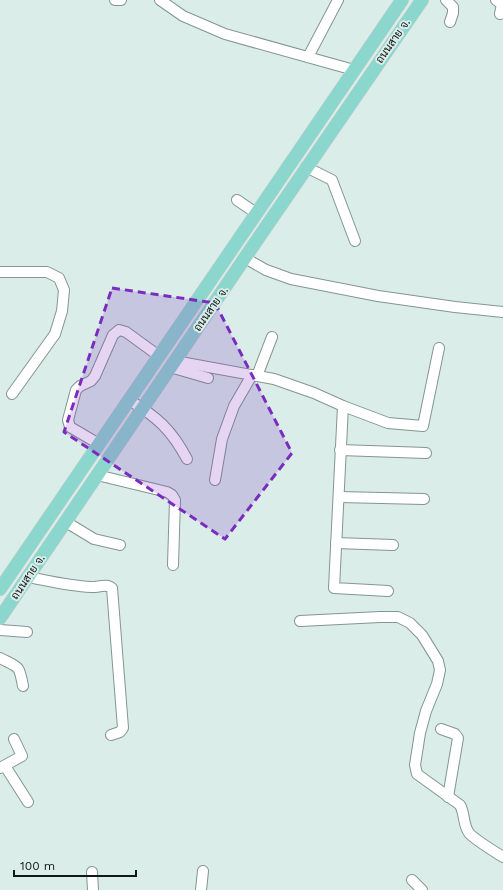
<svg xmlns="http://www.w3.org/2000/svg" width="503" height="890" font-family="'Work Sans',Sarabun,sans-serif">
<rect width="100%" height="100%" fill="#daede9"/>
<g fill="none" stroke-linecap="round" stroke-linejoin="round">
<g stroke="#849592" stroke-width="12">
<g id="minor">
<path d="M115,0h6"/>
<path d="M160,0l23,16 42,18 129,36"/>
<path d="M446,0l7,7v6l-3,9"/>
<path d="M496,0l6,4 -2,10"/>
<path d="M308,57l30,-57"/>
<path d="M306,167l26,13 23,61"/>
<path d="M237,200l19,13"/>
<path d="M245,258l21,12 25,9 87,17 77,11 48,5"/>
<path d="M0,272h47l12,6 5,12 -2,21 -7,23 -43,60"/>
<path d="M175,361l99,18 40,14 29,13 45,17 35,3 16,-78"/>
<path d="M170,367l38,11"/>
<path d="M257,376l15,-39"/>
<path d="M129,400c28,17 42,29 58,59"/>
<path d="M343,406l-9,182 54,3"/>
<path d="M99,444l-29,-17 -2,-7 8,-30 4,-4 11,-5 4,-5 18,-41 6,-5 7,2 33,24"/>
<path d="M340,450l86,3"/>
<path d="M97,475l70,17 5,3 3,5 -2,65"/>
<path d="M215,480l7,-41 12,-33 18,-31"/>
<path d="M339,497l85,2"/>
<path d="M66,522l28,17 26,6"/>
<path d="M336,543l57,2"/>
<path d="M28,577c21,4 41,9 63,10 6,1 15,-4 21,1l11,140 -3,4 -9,3"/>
<path d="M300,621l80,-4h18l12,6 12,12 16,26 2,9 -3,14 -11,27 -6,22 -5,32 2,9 43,31c5,9 3,20 9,28 5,6 26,19 34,24"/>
<path d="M0,630l27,2"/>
<path d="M0,658c19,10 19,6 23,28"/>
<path d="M441,729l14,5 3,4 -10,59"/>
<path d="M5,766l23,36"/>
<path d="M0,768l22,-12 -8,-17"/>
<path d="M92,872l1,18"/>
<path d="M412,880l10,10"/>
<path d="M201,890l2,-19"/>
</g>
</g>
<g stroke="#cbcccc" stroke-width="14">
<g id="major">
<path d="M0,589l402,-589"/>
<path d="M0,618c140,-206 280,-413 422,-618"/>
</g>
</g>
<use href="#minor" stroke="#fff" stroke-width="10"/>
<use href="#major" stroke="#8bd7ce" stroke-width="13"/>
</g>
<path fill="#7b2cbf" fill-opacity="0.2" stroke="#7b2cbf" stroke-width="3" stroke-dasharray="8 5" stroke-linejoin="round" d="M112,288l103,15 77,150 -67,86 -161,-107z"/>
<g text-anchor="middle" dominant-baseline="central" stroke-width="4" stroke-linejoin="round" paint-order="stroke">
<g font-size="11" fill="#111817" stroke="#daede9">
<text transform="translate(393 41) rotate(-55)">ถนนสาย จ.</text>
<text transform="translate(211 309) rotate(-55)">ถนนสาย จ.</text>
<text transform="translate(28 577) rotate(-56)">ถนนสาย จ.</text>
</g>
</g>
<path d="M14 870v6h122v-6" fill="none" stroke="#111817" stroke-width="2"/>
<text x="20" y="870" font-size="12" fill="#111817" stroke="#daede9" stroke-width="3" paint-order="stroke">100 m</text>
</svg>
